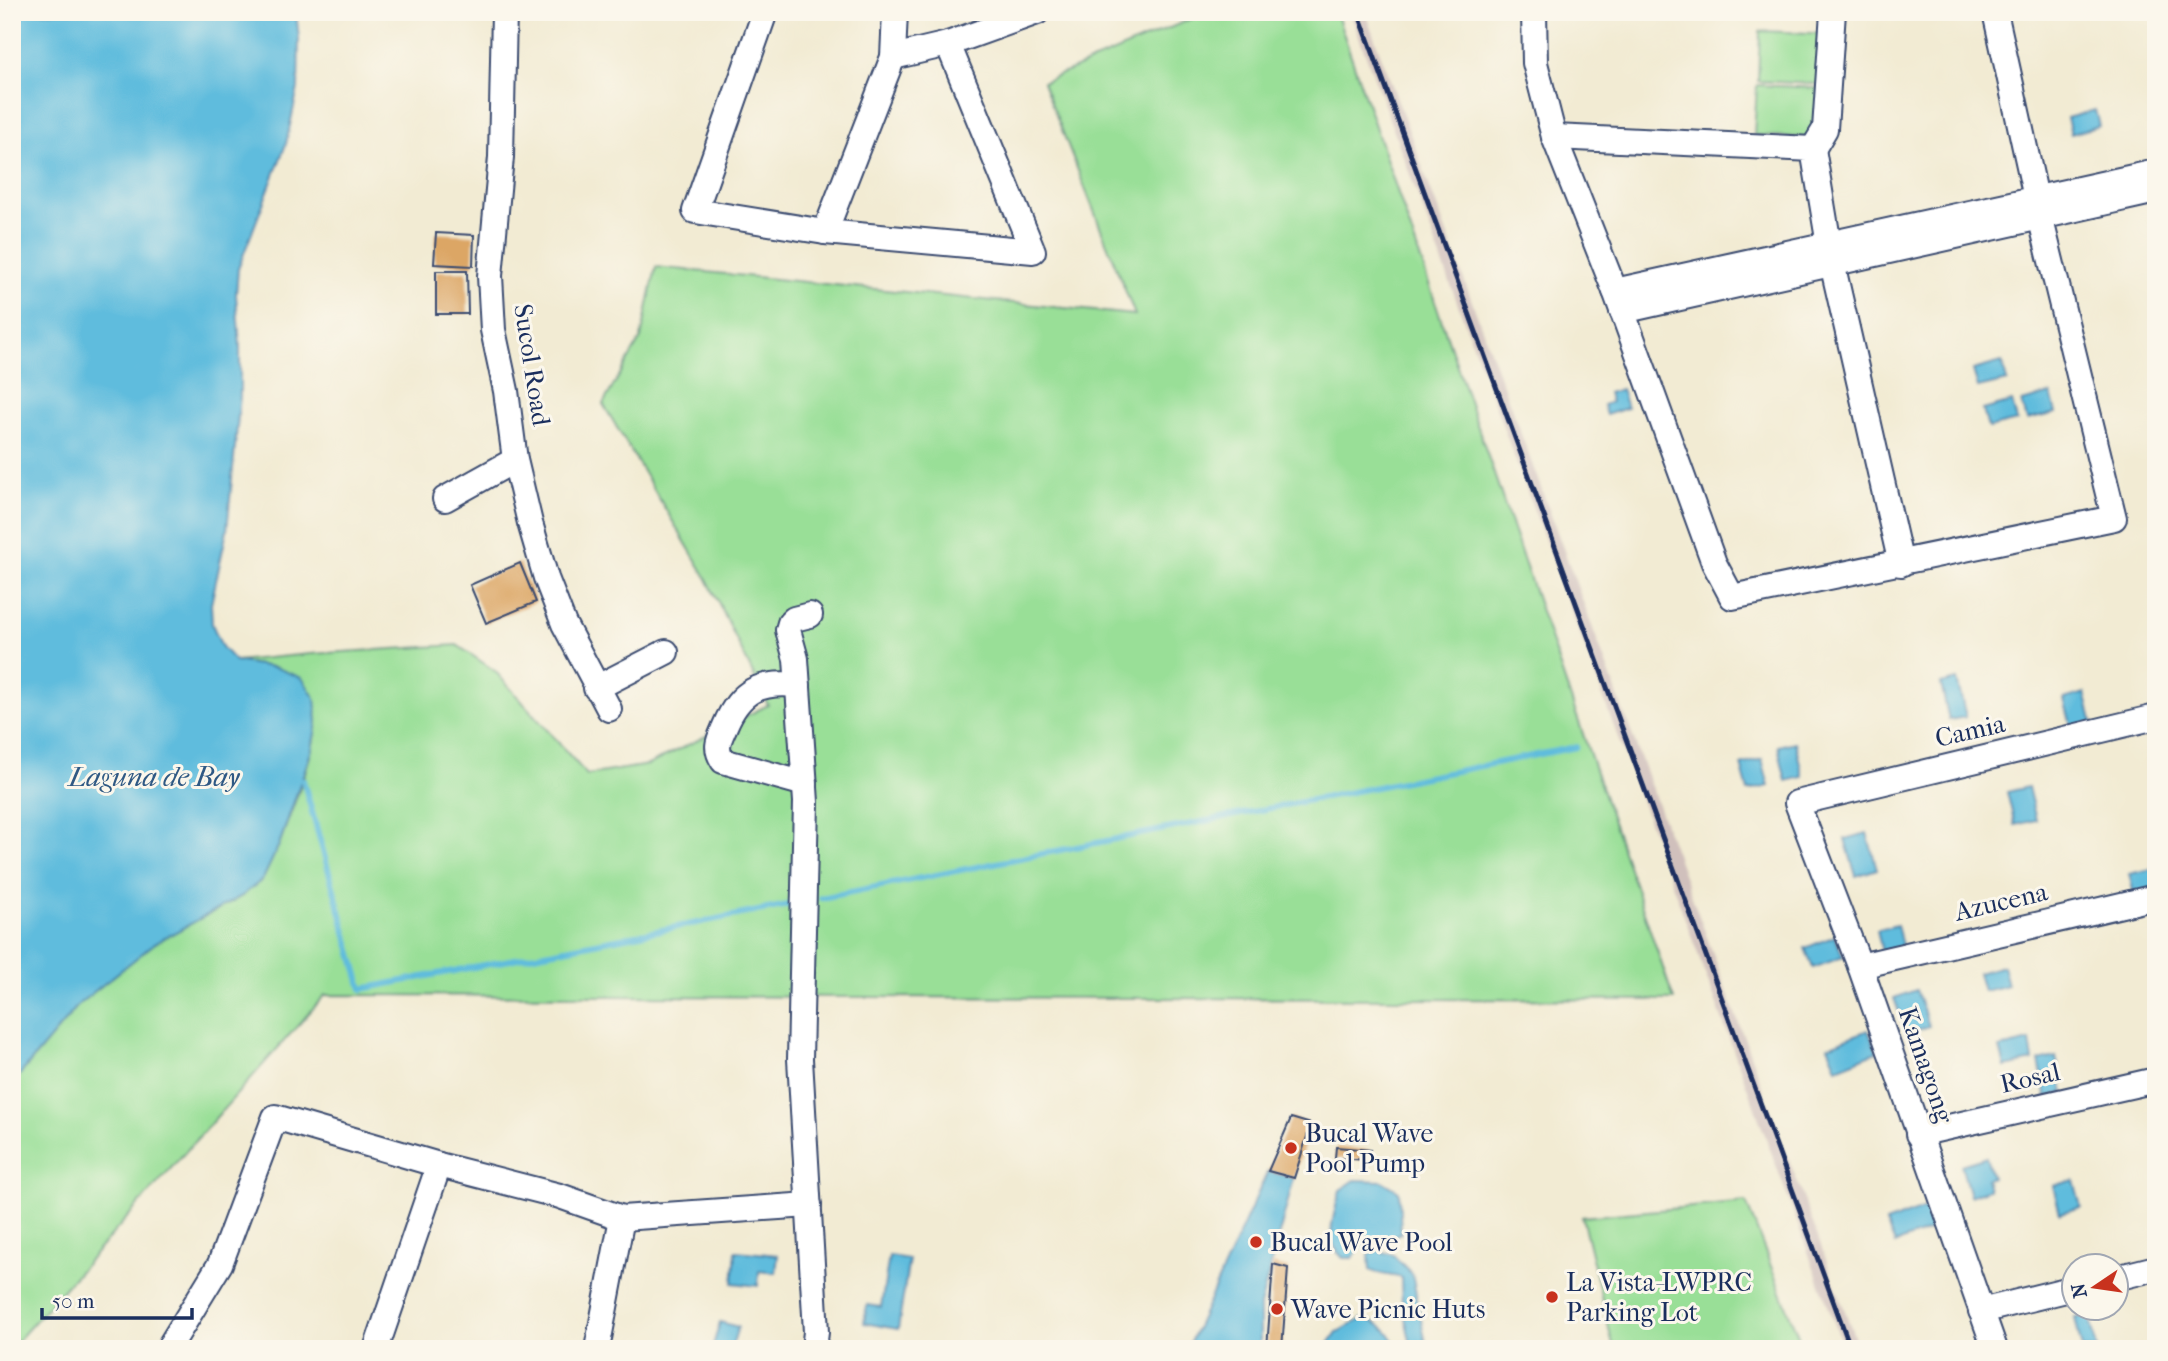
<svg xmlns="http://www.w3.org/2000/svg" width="2168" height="1361" font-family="'IM FELL French Canon',serif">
<rect width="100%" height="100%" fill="#fbf7ec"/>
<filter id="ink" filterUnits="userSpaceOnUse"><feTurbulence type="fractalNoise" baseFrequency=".0143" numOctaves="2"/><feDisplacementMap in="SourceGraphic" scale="14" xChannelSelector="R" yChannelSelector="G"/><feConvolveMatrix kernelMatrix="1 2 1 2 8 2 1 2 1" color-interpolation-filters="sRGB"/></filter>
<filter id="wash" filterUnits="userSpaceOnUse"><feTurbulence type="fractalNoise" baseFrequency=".00686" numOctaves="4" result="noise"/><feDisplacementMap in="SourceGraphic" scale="28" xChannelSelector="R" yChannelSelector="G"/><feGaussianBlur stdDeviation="1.57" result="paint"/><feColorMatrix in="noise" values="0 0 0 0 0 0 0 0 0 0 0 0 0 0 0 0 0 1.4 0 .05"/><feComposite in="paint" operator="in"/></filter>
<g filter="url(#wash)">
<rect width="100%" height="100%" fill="#f2ebd3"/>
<path fill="#d0c0bc" d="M1350,12h15l494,1337h-15z"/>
<g fill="#99df97" stroke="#5a877a" stroke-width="2">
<path d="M1207,12h129l338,988 -1349,-5 -313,352v-263l68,-81 75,-60 87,-47 37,-51 24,-65 9,-31 5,-27 -3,-24 -37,-30 -42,-7 75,-7 147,-9 38,26 92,104 61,-10 120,-60 -61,-126 -104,-175 38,-66 15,-71 479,48 -92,-233z"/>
<path d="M1760,31l76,3 -2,51 -76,-4z"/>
<path d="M1757,85l77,4 -3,50 -77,-4z"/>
<path d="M1746,1202l57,147h-189l-32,-132z"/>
</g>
<g fill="#5fbcdd" stroke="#3d769e" stroke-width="2">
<path d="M12,12h284l3,27 -1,49 -12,56 -48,125 -2,26 4,51v50l-13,134 -16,74 1,20 10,23 13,14 42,7 25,10 13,20 2,24 -5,27 -33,96 -16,34 -21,17 -87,47 -75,60 -68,81z"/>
<path d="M2095,110l4,16 -28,8 -4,-16z"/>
<path d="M2002,362l5,19 -29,7 -5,-18z"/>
<path d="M1621,389l6,19 -21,7 -3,-10 8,-3 -3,-9z"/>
<path d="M2051,394l5,19 -29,7 -5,-18z"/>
<path d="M2012,402l5,19 -29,7 -5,-18z"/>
<path d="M1957,680l9,37 -17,3 -8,-36z"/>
<path d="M2085,693l8,31 -21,5 -8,-30z"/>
<path d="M1795,742l8,35 -17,4 -8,-35z"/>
<path d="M1762,759l7,27 -21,5 -7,-26z"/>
<path d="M2028,787l8,33 -21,5 -8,-33z"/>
<path d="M1867,833l10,36 -21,7 -11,-37z"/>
<path d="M2156,868v26l-21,4 -6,-24z"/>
<path d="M1897,925l8,32 -21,4 -7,-31z"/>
<path d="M1835,936l8,21 -30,11 -8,-20z"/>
<path d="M2003,966l5,19 -25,6 -5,-18z"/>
<path d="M1916,990l13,36 -22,8 -13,-36z"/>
<path d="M1868,1030l9,22 -40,16 -9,-22z"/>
<path d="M2030,1041l3,20 -28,6 -5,-19z"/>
<path d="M2056,1057l8,36 -17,4 -8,-36z"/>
<path d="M1986,1157l6,20 -6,2 3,10 -19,7 -9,-31z"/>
<path d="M1268,1171l26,7 -34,128v43h-73z"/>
<path d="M1355,1180l27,1 17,10 2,42 -41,15 -8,10h-9c-21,-19 -8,-43 -3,-68z"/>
<path d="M2074,1180l7,27 -21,6 -7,-27z"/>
<path d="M1928,1207l8,21 -41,16 -9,-21z"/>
<path d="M1377,1250l16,5 19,19 15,75h-15l-10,-45 -1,-26c-11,-4 -21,-2 -31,-8l-1,-15z"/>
<path d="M736,1251l42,4 -2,18 -17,-2 -1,15 -25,-3z"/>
<path d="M889,1256l20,3 -11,70 -34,-6 3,-18 14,2z"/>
<path d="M2089,1315l8,34h-15l-7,-31z"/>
<path d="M1364,1318c18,6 27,13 33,31h-72l12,-17z"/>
<path d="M720,1322l18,5 -7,22h-19z"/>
</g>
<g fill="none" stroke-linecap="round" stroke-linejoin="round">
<g stroke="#5fbcdd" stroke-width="6">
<path d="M303,780l59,209 426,-84"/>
<path d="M821,898l755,-151"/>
</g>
</g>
<g id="blocks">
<g fill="#dca665">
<path d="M436,233l38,2 -1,31 -39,-2z"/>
<path d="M436,271h31l1,43h-32z"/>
<path d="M520,563l16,39 -50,21 -16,-38z"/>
<path d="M1291,1118l20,6 -17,54 -26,-7z"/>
<path d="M1336,1147l34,3 -2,10 -33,-2z"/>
<path d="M1273,1264l15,4 -6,81h-15z"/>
</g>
</g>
</g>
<g filter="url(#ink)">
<use href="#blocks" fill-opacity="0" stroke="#3b4b70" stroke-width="2"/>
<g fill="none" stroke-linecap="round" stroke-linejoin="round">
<g stroke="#3b4b70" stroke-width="28">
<g id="minor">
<path d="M504,12l-3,145 -11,119 3,54 13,61 9,69 15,63 16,55 18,46 45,85"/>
<path d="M765,12l-70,199 130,21 208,19 -85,-207"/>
<path d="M1534,12l1,51 19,74 61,154 99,272 18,34 382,-79 -74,-302 -45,-204"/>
<path d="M893,57l55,-13 89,-32"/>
<path d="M1554,137l259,12 19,114 69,301"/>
<path d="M1813,149l12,-20 8,-117"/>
<path d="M825,232l68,-175 2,-45"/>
<path d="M1615,291l541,-119"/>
<path d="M1622,311l534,-120"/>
<path d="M445,499l70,-39"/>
<path d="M810,615l-16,4 -4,4 -2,7 8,29 10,143 -6,257 16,273 -2,17"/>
<path d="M798,685c-38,-4 -58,5 -73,41 -6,14 -11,21 -2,35l82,23"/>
<path d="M596,688l70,-36"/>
<path d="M1860,966l296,-69"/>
<path d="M1918,1134l238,-54"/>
<path d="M2116,1278l40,-10"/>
<path d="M1981,1311l93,-23"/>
<path d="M168,1349l52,-85 55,-147 164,48 121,31 62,22 187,-13"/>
<path d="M376,1349l63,-184"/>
<path d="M597,1349l25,-131"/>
<path d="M1995,1349l-135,-383 -63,-163 359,-86"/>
</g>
</g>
<use href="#minor" stroke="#fff" stroke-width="24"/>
<path stroke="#1b2f5e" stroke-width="5" d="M1358,12l493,1337"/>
</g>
</g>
<g fill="#c8321e" stroke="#fbf7ec" stroke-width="2.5">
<circle cx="1291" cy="1148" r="7"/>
<circle cx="1256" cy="1242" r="7"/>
<circle cx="1552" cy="1297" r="7"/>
<circle cx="1277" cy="1309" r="7"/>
</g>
<g text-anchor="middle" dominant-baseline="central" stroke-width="6" stroke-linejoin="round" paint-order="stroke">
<g font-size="26" fill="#1b2f5e" stroke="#fbf7ec">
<text transform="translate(532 365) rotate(81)">Sucol Road</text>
<text transform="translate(1970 731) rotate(-13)">Camia</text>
<text transform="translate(2001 902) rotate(-13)">Azucena</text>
<text transform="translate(1926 1065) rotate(71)">Kamagong</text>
<text transform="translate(2030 1078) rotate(-13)">Rosal</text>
</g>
<g font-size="26" fill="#1b2f5e" stroke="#fbf7ec" text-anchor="start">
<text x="1305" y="1133">Bucal Wave<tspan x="1305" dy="30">Pool Pump</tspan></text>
<text x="1270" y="1242">Bucal Wave Pool</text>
<text x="1566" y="1282">La Vista-LWPRC<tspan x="1566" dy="30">Parking Lot</tspan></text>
<text x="1291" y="1309">Wave Picnic Huts</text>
</g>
<g font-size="28" font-style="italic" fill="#2f5984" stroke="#fbf7ec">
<text x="154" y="776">Laguna de Bay</text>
</g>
</g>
<rect width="2168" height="1361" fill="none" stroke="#fbf7ec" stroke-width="42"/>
<g transform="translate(2095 1287) rotate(257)"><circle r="33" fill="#fbf7ec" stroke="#a1a7b3" stroke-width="2"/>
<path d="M0-5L12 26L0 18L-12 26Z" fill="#c8321e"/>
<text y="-10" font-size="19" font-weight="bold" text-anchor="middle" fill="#1b2f5e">N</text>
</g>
<path d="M42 1308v10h150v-10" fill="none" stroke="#1b2f5e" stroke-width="3.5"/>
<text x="52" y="1308" font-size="21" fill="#1b2f5e" stroke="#fbf7ec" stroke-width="5" paint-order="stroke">50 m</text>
</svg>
